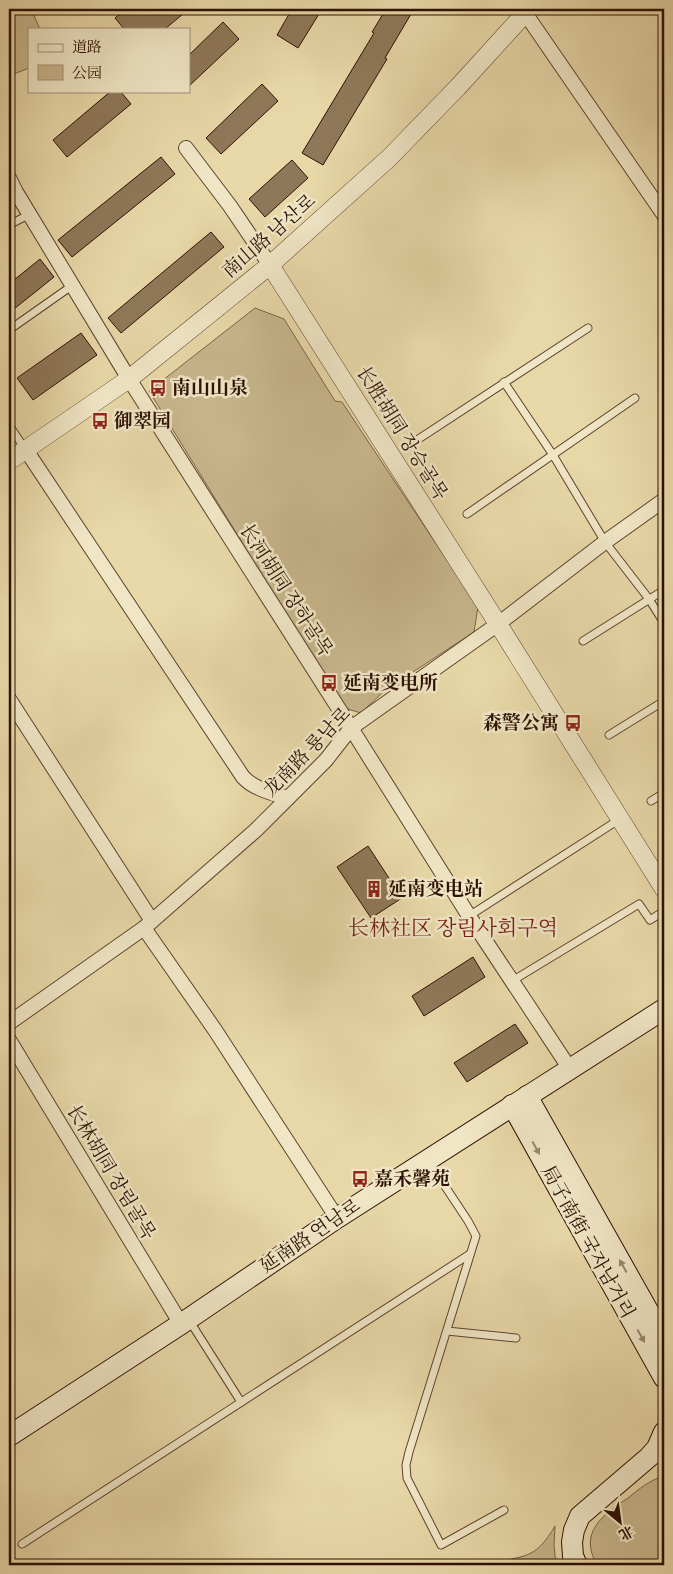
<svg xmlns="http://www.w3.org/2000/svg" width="673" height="1574" font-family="Alegreya,'Noto Serif SC','Noto Serif KR',serif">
<rect width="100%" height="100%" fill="#e8d8a8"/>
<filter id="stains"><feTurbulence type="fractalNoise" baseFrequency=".004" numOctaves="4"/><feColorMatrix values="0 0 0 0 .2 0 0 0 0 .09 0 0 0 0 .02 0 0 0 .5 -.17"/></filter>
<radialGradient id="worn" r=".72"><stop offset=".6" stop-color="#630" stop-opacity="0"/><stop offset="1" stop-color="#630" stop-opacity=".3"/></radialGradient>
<g fill="#c8b68c" stroke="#7b6448">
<path d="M9,9h22l9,20h-11v39l-20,8z"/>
<path d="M255,308l29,11 51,82 7,1 136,205 -4,25 -90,59 -23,22 -17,-5 -195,-317z"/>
<path d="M664,1476v89h-67c-19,-33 6,-50 31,-67 11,-9 22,-18 36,-22z"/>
<path d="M555,1526l-1,19 2,20h-62l-1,-2c35,-8 43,-5 62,-37z"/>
</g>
<g fill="#8f7859" stroke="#2e1104">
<path d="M126,9h63l-24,20h-41l-9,-11z"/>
<path d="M292,9h30l-24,39 -21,-13z"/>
<path d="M386,9h28l-29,49 2,1 -64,106 -21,-12 72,-120 -2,-1z"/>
<path d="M223,22l16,17 -50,47v-31z"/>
<path d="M262,84l16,17 -57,53 -15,-16z"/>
<path d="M111,91h9l11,13 -64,53 -14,-17z"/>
<path d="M161,157l14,17 -103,83 -14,-17z"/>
<path d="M292,160l16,18 -43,39 -16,-18z"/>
<path d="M211,232l13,15 -103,86 -13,-15z"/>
<path d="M40,259l14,18 -45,36v-29z"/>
<path d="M81,333l16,22 -64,45 -16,-22z"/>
<path d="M368,846l34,52 -31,20 -34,-51z"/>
<path d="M473,957l12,20 -61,39 -12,-20z"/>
<path d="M515,1024l13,19 -61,39 -13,-19z"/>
</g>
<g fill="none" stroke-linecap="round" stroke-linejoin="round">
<g stroke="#5c432d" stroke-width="9">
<g id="service">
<path d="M9,225l21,-11"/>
<path d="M9,330l64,-45"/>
<path d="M504,382l49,73 52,87 44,57 15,24"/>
<path d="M9,425l16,24"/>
<path d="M417,440l171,-112"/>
<path d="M467,514l168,-116"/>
<path d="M583,641l81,-51"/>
<path d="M609,735l55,-34"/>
<path d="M651,801l13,-8"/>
<path d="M469,916l151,-97"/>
<path d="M512,981l127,-77 11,16 14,-9"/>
<path d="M429,1162l39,59 8,15 -67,216 -3,13 1,13 34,67 63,-35"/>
<path d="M189,1320l52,82"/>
<path d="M447,1331l69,7"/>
<path d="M22,1544l448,-290"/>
</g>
</g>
<g stroke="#5c432d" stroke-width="16">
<g id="minor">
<path d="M525,13l139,202"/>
<path d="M186,148l44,58 40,59"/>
<path d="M9,178l7,14 113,187 222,349 118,188 101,153"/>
<path d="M26,450l217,327c11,12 29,16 45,21"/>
<path d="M9,699l143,222"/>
<path d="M144,928l71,102 122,188"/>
<path d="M9,1023l135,-95 112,-98 70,-70 25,-32 147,-104 107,-82 59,-42"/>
<path d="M9,1040l172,284"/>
</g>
</g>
<g stroke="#5c432d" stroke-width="19">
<g id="tertiary">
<path d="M270,265l228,359 166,265"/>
<path d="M9,461l120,-82 141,-114 119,-107 69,-71 71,-78"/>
</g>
</g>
<g stroke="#2e1104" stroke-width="22">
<g id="secondary">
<path d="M527,1096l137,243"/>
<path d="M512,1105l152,273"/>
<path d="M9,1436l172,-112 156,-106 327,-209"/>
<path d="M577,1565l-4,-9 -1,-14 2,-12 6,-14 69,-59 8,-9 7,-16"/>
</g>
</g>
<use href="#service" stroke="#f0e6c6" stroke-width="7"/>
<use href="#minor" stroke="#f0e6c6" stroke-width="14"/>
<use href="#tertiary" stroke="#f0e6c6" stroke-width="18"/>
<use href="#secondary" stroke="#f0e6c6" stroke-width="20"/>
</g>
<defs><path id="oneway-solid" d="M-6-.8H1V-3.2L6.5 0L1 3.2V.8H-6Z" transform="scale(1.25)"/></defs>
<g fill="#99866f">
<use href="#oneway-solid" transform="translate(536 1148) rotate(61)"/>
<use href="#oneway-solid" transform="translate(623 1266) rotate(-119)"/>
<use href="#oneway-solid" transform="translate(641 1336) rotate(61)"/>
</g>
<defs>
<g id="bus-bare" transform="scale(1.35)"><path d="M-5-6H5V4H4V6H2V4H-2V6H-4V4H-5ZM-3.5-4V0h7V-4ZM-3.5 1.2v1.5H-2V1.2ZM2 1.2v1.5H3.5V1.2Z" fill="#8f2418" stroke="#f0e6c6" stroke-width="2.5" paint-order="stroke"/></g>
<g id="building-bare" transform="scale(1.35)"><path d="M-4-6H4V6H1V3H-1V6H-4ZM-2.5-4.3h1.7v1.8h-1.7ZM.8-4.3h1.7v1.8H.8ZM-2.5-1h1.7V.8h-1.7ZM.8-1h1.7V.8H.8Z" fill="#8f2418" stroke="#f0e6c6" stroke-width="2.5" paint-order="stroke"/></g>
</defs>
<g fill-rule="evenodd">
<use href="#bus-bare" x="158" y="388"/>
<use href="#bus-bare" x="100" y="421"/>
<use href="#bus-bare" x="329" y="683"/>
<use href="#bus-bare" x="573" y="723"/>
<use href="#building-bare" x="374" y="889"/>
<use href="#bus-bare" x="360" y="1179"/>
</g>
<g text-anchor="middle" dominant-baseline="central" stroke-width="5" stroke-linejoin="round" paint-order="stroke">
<g font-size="19" fill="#2e1104" stroke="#f0e6c6">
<text transform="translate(269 236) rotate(-41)">南山路 남산로</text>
<text transform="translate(402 433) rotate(58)">长胜胡同 장승골목</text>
<text transform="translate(286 590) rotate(57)">长河胡同 장하골목</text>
<text transform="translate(307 752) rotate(-46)">龙南路 룡남로</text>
<text transform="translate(111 1172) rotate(59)">长林胡同 장림골목</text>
<text transform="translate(310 1236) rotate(-34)">延南路 연남로</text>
<text transform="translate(588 1242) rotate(61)">局子南街 국자남거리</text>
</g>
<g font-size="19" font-weight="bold" fill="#2e1104" stroke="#f0e6c6" text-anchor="start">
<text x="172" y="388">南山山泉</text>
<text x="114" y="421">御翠园</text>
<text x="343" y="683">延南变电所</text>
<text x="559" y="723" text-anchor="end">森警公寓</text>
<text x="388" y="889">延南变电站</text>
<text x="374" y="1179">嘉禾馨苑</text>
</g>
<g font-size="21" fill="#7a1f14" stroke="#f0e6c6">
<text x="453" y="928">长林社区 장림사회구역</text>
</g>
</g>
<rect width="673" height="1574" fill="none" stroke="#e8d8a8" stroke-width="30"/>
<rect x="10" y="10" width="653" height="1554" fill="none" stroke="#2e1104" stroke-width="2.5"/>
<rect x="15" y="15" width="643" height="1544" fill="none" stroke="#2e1104"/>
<rect x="28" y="28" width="162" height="65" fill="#f0e6c6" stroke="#a29178"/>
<rect x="38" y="44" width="25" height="8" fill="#f0e6c6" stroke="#a29178"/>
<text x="72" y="52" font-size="15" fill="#2e1104">道路</text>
<rect x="38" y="65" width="25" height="15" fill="#c8b68c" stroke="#a29178"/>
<text x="72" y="78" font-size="15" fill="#2e1104">公园</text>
<g transform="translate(620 1522) rotate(151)" stroke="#f0e6c6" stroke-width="4" paint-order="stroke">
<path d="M0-4L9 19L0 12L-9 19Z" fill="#2e1104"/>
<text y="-8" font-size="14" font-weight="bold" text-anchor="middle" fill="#2e1104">北</text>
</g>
<rect width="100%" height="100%" filter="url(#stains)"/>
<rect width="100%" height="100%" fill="url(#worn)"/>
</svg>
